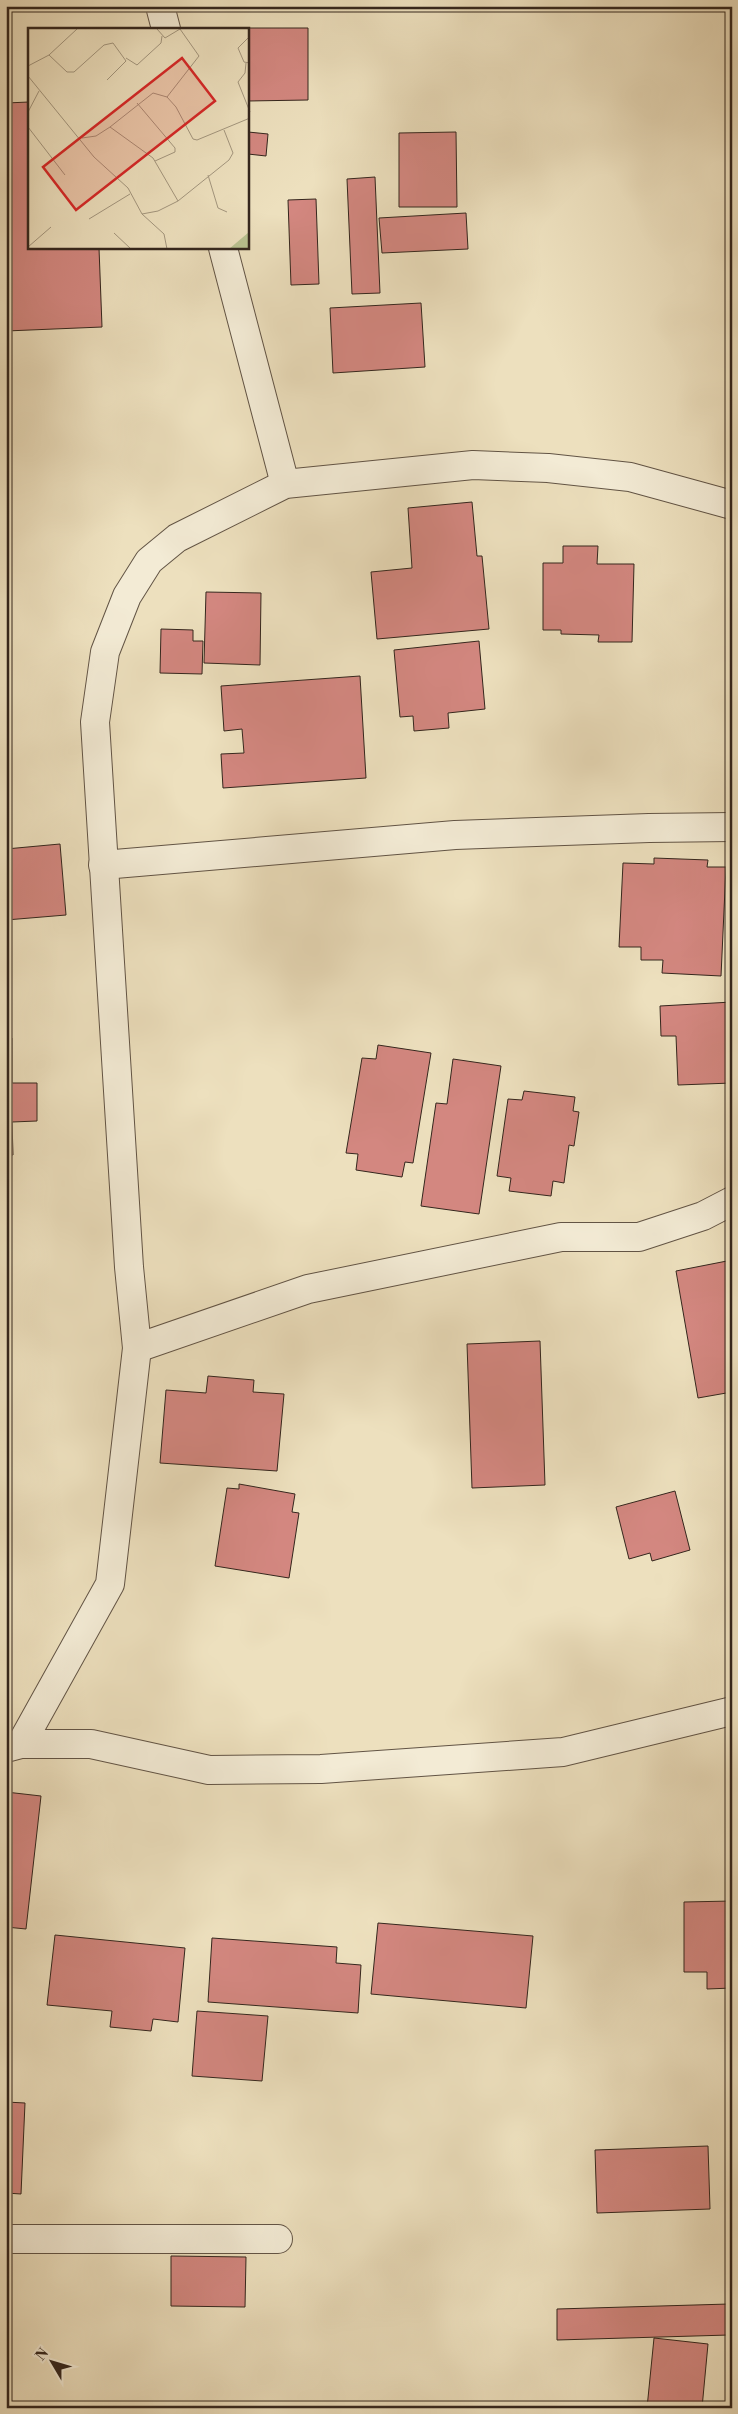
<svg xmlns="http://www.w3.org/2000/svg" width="738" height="2414" font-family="'Libre Bodoni',serif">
<rect width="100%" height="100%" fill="#ede0be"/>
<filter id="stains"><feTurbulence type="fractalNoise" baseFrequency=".004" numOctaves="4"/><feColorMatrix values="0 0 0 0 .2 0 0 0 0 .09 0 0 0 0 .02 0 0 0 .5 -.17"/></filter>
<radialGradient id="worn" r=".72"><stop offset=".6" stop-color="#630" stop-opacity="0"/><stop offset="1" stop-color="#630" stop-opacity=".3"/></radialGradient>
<g fill="#d38780" stroke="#34261d">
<path d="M227,28h81v72l-60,1v-72z"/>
<path d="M29,102v146h70l3,79 -96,4v-228z"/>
<path d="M248,132l20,2 -2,22 -18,-2z"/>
<path d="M456,132l1,75h-58v-74z"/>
<path d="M375,177l5,116 -28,1 -5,-115z"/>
<path d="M316,199l3,85 -28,1 -3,-85z"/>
<path d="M466,213l2,36 -86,4 -3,-35z"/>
<path d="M421,303l4,64 -92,6 -3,-65z"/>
<path d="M472,502l5,54h5l7,73 -112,10 -6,-67 41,-4 -4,-60z"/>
<path d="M563,546h35l-1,18h37l-2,78h-34l1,-7 -38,-1v-4h-18v-67h20z"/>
<path d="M206,592l55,1 -1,72 -56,-2z"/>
<path d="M161,629l32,1v11h10l-1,33 -42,-1z"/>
<path d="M479,641l6,68 -37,4 1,15 -35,3 -1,-15 -13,1 -6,-67z"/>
<path d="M360,676l6,102 -143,10 -2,-34 23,-1 -2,-24 -18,2 -3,-45z"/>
<path d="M60,844l6,71 -60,5v-71z"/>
<path d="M654,858l54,2 -1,7h19l-5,109 -59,-3 1,-13h-22v-13h-22l4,-84 31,1z"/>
<path d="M732,1002v81l-54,2 -2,-49h-15l-1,-30z"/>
<path d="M6,1038h6v45h25v38l-25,1 1,33h-7z"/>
<path d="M378,1045l53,8 -18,110 -8,-1 -3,15 -46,-7 2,-16 -12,-1 16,-95 14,1z"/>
<path d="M453,1059l48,7 -22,148 -58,-8 15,-103 11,1z"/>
<path d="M524,1091l51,6 -2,14 6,1 -5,34 -5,-1 -5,38 -11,-2 -2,15 -42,-5 2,-13 -14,-2 11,-77 14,1z"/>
<path d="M732,1260v132l-34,6 -22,-127z"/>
<path d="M540,1341l5,144 -73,3 -5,-144z"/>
<path d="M208,1376l46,4 -1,12 31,2 -7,77 -117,-8 6,-73 40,3z"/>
<path d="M239,1484l56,10 -3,18 7,1 -10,65 -74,-12 12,-78 12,1z"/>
<path d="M675,1491l15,59 -38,11 -2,-8 -21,6 -13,-52z"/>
<path d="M6,1792l35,4 -15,133 -20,-2z"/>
<path d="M732,1901v87l-25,1v-17h-23v-70z"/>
<path d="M378,1923l155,13 -7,72 -155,-14z"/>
<path d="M55,1935l130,13 -7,74 -25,-3 -2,12 -41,-4 2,-16 -65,-6z"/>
<path d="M212,1938l125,9 -1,16 25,2 -3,48 -150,-11z"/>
<path d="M197,2011l71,5 -6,65 -70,-5z"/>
<path d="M6,2102l19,1 -4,91 -15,-1z"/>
<path d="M708,2146l2,63 -113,4 -2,-63z"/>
<path d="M171,2256l75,1 -1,50 -74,-1z"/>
<path d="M729,2304v31l-172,5v-31z"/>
<path d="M654,2338l54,6 -6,64h-55z"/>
</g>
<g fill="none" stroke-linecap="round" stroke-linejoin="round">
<g stroke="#625445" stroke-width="30">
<g id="minor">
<path d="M160,6l6,23"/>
<path d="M223,248l62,236"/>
<path d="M103,865l352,-30 194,-7 83,-1"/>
<path d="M137,1348l171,-59 253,-52h78l64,-21 29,-15"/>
<path d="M21,1744l89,-160 27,-236 -8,-81 -34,-545 10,-70 22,-56 22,-35 28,-23 108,-54 188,-19 75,3 82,9 102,28"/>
<path d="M6,1748l15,-4h70l118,26 112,-1 242,-17 169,-41"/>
<path d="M6,2239h272"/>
</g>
</g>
<use href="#minor" stroke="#f3ebd5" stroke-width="28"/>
</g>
<g transform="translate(28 28)">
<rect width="221" height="221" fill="#ede0be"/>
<path d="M221,204v17h-20z" fill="#b9c291"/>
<path fill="none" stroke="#a3967e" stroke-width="1" d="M129,1l8,9 15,-9 19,27 -32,41M222,8l-12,12 6,14 6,1M21,27l18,17h7l30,-27 9,-2 13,18 -19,19M98,30l11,7 24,-22 1,-7M218,35l-1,10 -7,9 12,30M0,38l21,-11 28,-26M0,48l66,81 34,31 14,26 22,20 3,15M109,75l38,45v4l-20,9M0,84l11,-21M0,99l37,48M82,99l43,31 25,43M54,110l14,-2 14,-9 43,-34 14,4 9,10 17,32 4,1 53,-22M180,147l10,33 9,4M114,186l16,-3 20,-10 51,-41 4,-7 -9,-23M61,191l41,-25M86,205l17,16M0,219l23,-20"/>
<path fill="#d62828" fill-opacity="0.15" stroke="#d62828" stroke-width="2.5" d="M154,30l33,43 -139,109 -33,-43z"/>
<rect width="221" height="221" fill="none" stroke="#34261d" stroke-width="2.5"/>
</g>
<rect width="738" height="2414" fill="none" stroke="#ede0be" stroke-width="25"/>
<rect x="8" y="8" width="723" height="2399" fill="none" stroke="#34261d" stroke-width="2.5"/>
<rect x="12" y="12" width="713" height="2389" fill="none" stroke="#34261d"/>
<g transform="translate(52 2362) rotate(308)" stroke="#f3ebd5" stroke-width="4" paint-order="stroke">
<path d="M0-4L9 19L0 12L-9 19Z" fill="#34261d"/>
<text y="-8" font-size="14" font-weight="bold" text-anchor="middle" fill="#34261d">N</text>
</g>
<rect width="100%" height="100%" filter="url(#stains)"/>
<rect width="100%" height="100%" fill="url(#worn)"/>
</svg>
